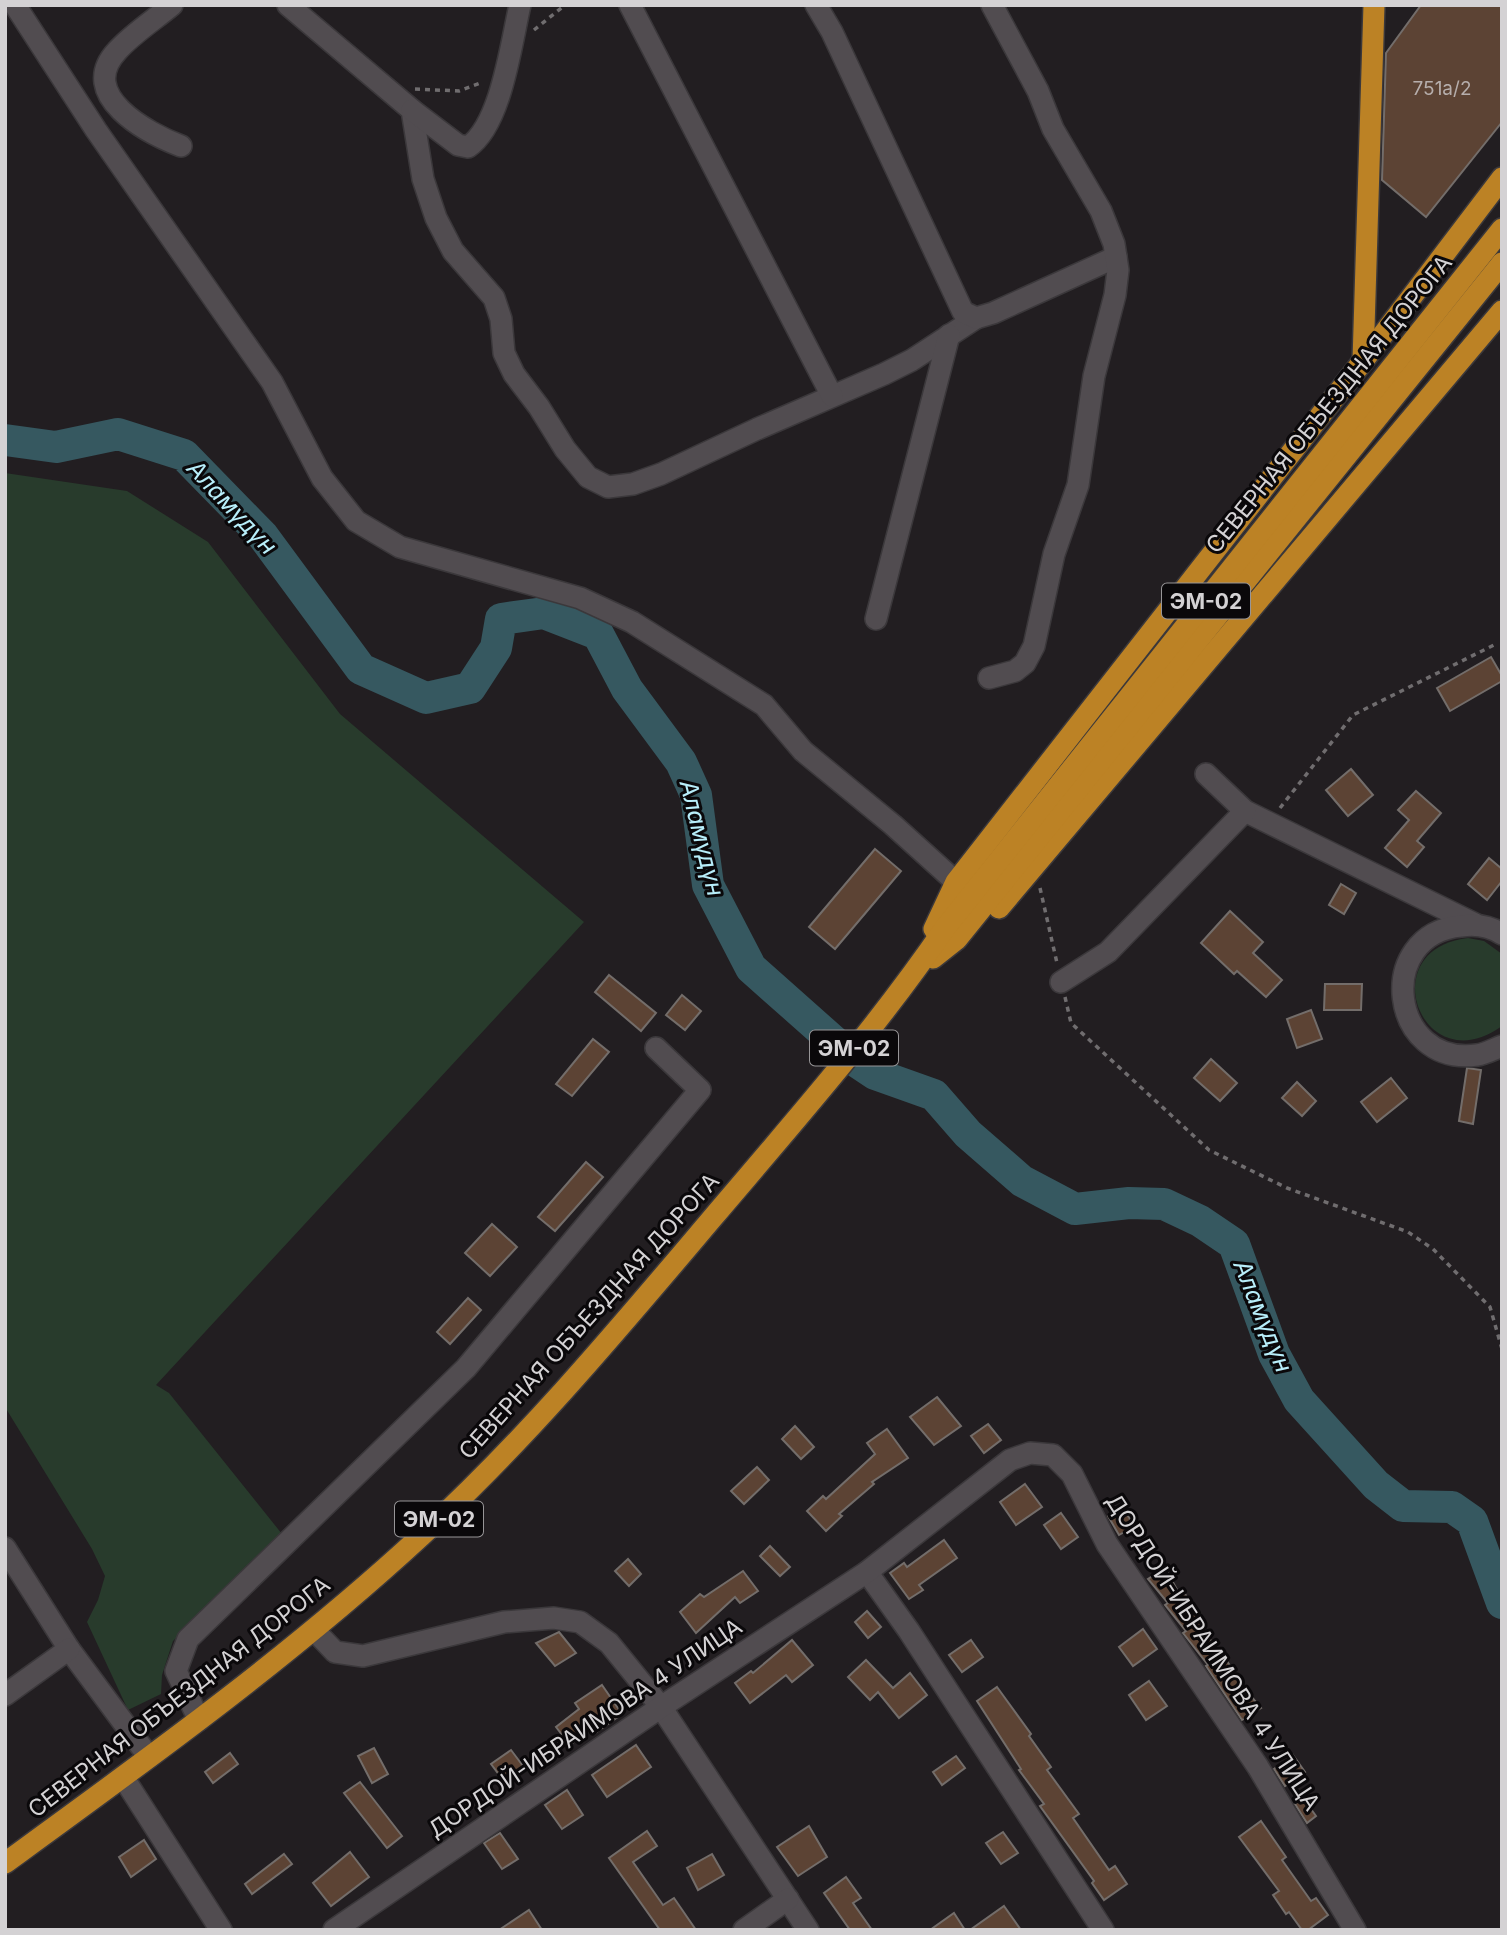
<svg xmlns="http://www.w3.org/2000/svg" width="1507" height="1935" font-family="Inter,sans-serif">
<rect width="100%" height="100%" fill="#221e21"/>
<g fill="#283b2c">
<path d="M5,473l122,18 81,51 132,172 244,208 -428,463 13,8 113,141 -109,107 -11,34 -1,19 -33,16 -41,-88 11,-22 7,-24 -13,-27 -87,-142z"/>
<path d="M1468,938l16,3 18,13v72c-80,58 -131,-77 -34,-88z"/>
</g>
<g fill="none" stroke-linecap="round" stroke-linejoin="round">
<path stroke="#365860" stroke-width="32" d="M5,440l51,7 62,-13 66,21 79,81 98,133 65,29 44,-10 26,-40 5,-29 43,-6 54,21 29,55 54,73 15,33 12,90 43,83 106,94 18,12 59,21 34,39 54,47 53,28 54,-6 35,1 36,17 34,23 40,110 25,46 77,85 27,21 49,1 20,14 30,82"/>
</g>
<g fill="#5c4334" stroke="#736d6a" stroke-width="2">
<path d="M1421,5h81v117l-76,95 -44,-37 4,-127z"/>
<path d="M1491,657l11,19v5l-52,30 -13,-23z"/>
<path d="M1351,769l22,26 -25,21 -22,-26z"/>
<path d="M1416,791l25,22 -24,28 7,6 -17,20 -22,-19 24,-28 -11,-10z"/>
<path d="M875,849l26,22 -66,78 -26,-22z"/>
<path d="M1489,858l13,11v12l-15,19 -19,-16z"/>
<path d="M1341,884l15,9 -12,21 -15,-9z"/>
<path d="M1230,911l33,31 -10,11 29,27 -16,17 -29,-26 -3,3 -33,-31z"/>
<path d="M609,975l47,38 -15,18 -46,-39z"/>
<path d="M1325,984h37l-1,26h-37z"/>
<path d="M682,995l19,16 -16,19 -19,-15z"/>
<path d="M1311,1010l11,29 -25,9 -10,-29z"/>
<path d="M593,1039l16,13 -37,44 -16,-12z"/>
<path d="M1211,1059l26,24 -17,18 -26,-23z"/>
<path d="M1467,1068l14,2 -8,54 -14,-3z"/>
<path d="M1391,1078l16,20 -30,24 -16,-20z"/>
<path d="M1297,1082l19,19 -14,15 -20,-18z"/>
<path d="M586,1162l17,15 -48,54 -17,-14z"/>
<path d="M492,1224l25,23 -27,29 -25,-23z"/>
<path d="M468,1298l13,12 -31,34 -13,-12z"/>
<path d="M937,1397l24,29 -27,19 -24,-28z"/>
<path d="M988,1424l13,16 -17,13 -13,-17z"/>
<path d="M795,1426l19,21 -13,12 -19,-20z"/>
<path d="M887,1429l21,29 -36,24 2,2 -35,30 3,2 -16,15 -19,-20 16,-15 3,3 49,-45 -8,-11z"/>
<path d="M757,1467l12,13 -25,24 -13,-13z"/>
<path d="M1025,1484l17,23 -26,18 -16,-23z"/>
<path d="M1121,1506l14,20 -16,9 -11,-19z"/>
<path d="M1061,1513l17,24 -17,12 -17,-24z"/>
<path d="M944,1540l13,18 -38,27 4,5 -14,9 -19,-26 14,-10 3,4z"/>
<path d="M770,1546l20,21 -10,9 -20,-20z"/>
<path d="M628,1559l13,15 -12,12 -14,-15z"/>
<path d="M1165,1568l15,27 4,-3 36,65 3,-2 13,20 -2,1 27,32 -19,12 -36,-54 2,-1 -25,-32 3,-2 -21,-26 3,-2 -20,-24z"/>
<path d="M743,1571l15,20 -18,12 -5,-6 -39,36 -16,-21 20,-18 4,3z"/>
<path d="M867,1611l14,16 -13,11 -13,-16z"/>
<path d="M1143,1629l14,20 -24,17 -14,-19z"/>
<path d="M559,1632l17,21 -21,13 -19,-23z"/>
<path d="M792,1640l21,25 -21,17 -6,-7 -36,28 -15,-20 16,-12 2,2z"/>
<path d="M971,1640l12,17 -21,15 -13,-17z"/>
<path d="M866,1660l27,28 17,-15 17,22 -28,23 -21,-26 -8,8 -22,-23z"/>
<path d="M1149,1681l18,25 -21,14 -17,-25z"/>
<path d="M602,1685l20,29 -27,19 -3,-5 -22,17 -14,-18 23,-18 -4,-6z"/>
<path d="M997,1687l34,47 -2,2 22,31 -4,3 32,44 -6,4 36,52 6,-4 12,18 -23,16 -12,-17 2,-2 -54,-75 4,-2 -25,-34 2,-1 -44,-68z"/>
<path d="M636,1745l15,22 -44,30 -15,-22z"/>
<path d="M374,1748l14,26 -16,9 -14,-27z"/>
<path d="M511,1750l15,20 -20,14 -15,-20z"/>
<path d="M230,1753l8,11 -25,19 -8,-11z"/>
<path d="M1293,1755l12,17 -20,14 -11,-17z"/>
<path d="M956,1756l9,12 -23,17 -9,-13z"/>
<path d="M360,1782l42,54 -15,12 -43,-55z"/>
<path d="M567,1790l16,25 -21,14 -17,-24z"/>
<path d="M1303,1798l13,18 -9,7 -12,-19z"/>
<path d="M1261,1821l25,36 -4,3 29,41 5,-3 12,17 -20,15h-6l-13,-18 -3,2 -13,-19 6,-4 -40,-54z"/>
<path d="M809,1826l18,31 -29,19 -21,-29z"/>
<path d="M647,1831l10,15 -24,16 30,43 11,-7 22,32h-36l-51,-72z"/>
<path d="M1003,1832l15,21 -17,11 -15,-21z"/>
<path d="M500,1833l18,26 -16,10 -18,-26z"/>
<path d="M144,1840l12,19 -25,18 -12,-20z"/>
<path d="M350,1852l19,25 -38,29 -18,-23z"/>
<path d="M284,1854l8,10 -40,30 -7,-10z"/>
<path d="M712,1854l12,21 -26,15 -11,-22z"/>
<path d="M846,1877l15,21 -8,5 19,27h-22l-26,-37z"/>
<path d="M1004,1906l17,24h-51z"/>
<path d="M529,1910l13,20h-43z"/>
<path d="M954,1913l11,17h-35z"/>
</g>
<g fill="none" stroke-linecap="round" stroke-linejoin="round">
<g stroke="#3b383b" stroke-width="24">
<g id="minor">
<path d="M15,5l81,125 176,252 50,96 34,43 44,26 180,51 52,24 132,83 39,46 90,74 63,57"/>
<path d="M172,5c-18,15 -40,29 -55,46 -41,44 30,82 64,95"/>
<path d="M288,5l124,105 11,69 13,39 17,33 41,47 7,21 3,34 10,21 25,33 26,42 23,28 20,10 25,-3 28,-10 96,-45 127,-55 28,-14 64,-42"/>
<path d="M630,5l202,391"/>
<path d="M816,5l16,27 131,280 13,6 17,-5 123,-56"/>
<path d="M412,110l46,35 10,2c33,-22 43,-103 52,-142"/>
<path d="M876,619l73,-284"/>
<path d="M989,678l26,-7 10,-8 9,-17 20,-92 24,-69 16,-109 21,-81 3,-25 -4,-26 -13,-33 -48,-82 -15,-38 -46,-86"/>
<path d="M1206,774l39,37 230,113"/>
<path d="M1502,934c-12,-8 -27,-10 -41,-8 -87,8 -72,141 16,129 8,-1 17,-6 25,-9"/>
<path d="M1061,982l47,-30 137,-141"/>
<path d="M5,1548l64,101 80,108"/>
<path d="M867,1572l42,59 194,299"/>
<path d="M314,1630l21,22 28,4 141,-34 50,-4 26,4 29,21 52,64 147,223"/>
<path d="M5,1695l64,-46"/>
<path d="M199,1720l-23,-49 12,-32 278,-271 234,-278 -44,-42"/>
<path d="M123,1777l98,153"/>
<path d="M334,1930l327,-223 206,-135 143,-112 20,-7 23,2 19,19 35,70 151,223 97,163"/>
<path d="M744,1930l44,-31"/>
</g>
</g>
<g stroke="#3b383b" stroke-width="24">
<g id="highway">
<path d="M1363,361l11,-356"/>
<path d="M999,908l503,-597"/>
<path d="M934,929l22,-47 407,-521 139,-183"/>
<path d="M933,958l24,-19 545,-676"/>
<path d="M5,1863c143,-104 286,-207 416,-327 107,-98 200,-210 294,-321 79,-93 161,-186 230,-287l557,-699"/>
</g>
</g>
<g stroke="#706d6f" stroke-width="3.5" stroke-dasharray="5 5" stroke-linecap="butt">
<path d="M534,30l31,-25"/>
<path d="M415,89l44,2 24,-9"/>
<path d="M1280,808l73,-93 143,-71"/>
<path d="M1040,888l17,75"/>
<path d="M1065,997l6,26 138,127 78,38 121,44 25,17 57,58 12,42"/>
</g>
<use href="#minor" stroke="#514c50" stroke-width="21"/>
<use href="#highway" stroke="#bc8225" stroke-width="21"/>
</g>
<g text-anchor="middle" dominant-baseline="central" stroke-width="6" stroke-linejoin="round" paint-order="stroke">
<g font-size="19" fill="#b6aeac">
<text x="1442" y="88">751а/2</text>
</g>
<g fill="#0a080a" stroke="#979597" stroke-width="2">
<rect x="1162" y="583.5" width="88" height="35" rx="5"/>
<rect x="810" y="1030.5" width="88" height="35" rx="5"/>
<rect x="395" y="1501.5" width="88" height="35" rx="5"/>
</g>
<g font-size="21" font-weight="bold" fill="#d4d2d4">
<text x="1206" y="601">ЭМ-02</text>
<text x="854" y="1048">ЭМ-02</text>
<text x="439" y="1519">ЭМ-02</text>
</g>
<g font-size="23" fill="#d4d2d4" stroke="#0a080a">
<text transform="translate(1329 404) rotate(-51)">СЕВЕРНАЯ ОБЪЕЗДНАЯ ДОРОГА</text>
<text transform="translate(589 1316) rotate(-48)">СЕВЕРНАЯ ОБЪЕЗДНАЯ ДОРОГА</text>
<text transform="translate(1213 1652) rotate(57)">ДОРДОЙ-ИБРАИМОВА 4 УЛИЦА</text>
<text transform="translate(179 1697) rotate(-38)">СЕВЕРНАЯ ОБЪЕЗДНАЯ ДОРОГА</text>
<text transform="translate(585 1728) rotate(-34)">ДОРДОЙ-ИБРАИМОВА 4 УЛИЦА</text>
</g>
<g font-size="24" font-style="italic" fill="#b8eefa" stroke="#0a080a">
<text transform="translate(232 507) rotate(47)">Аламүдүн</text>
<text transform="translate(702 838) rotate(76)">Аламүдүн</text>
<text transform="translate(1263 1316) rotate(68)">Аламүдүн</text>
</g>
</g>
<rect width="1507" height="1935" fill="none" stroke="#d4d2d4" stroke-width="14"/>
</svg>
